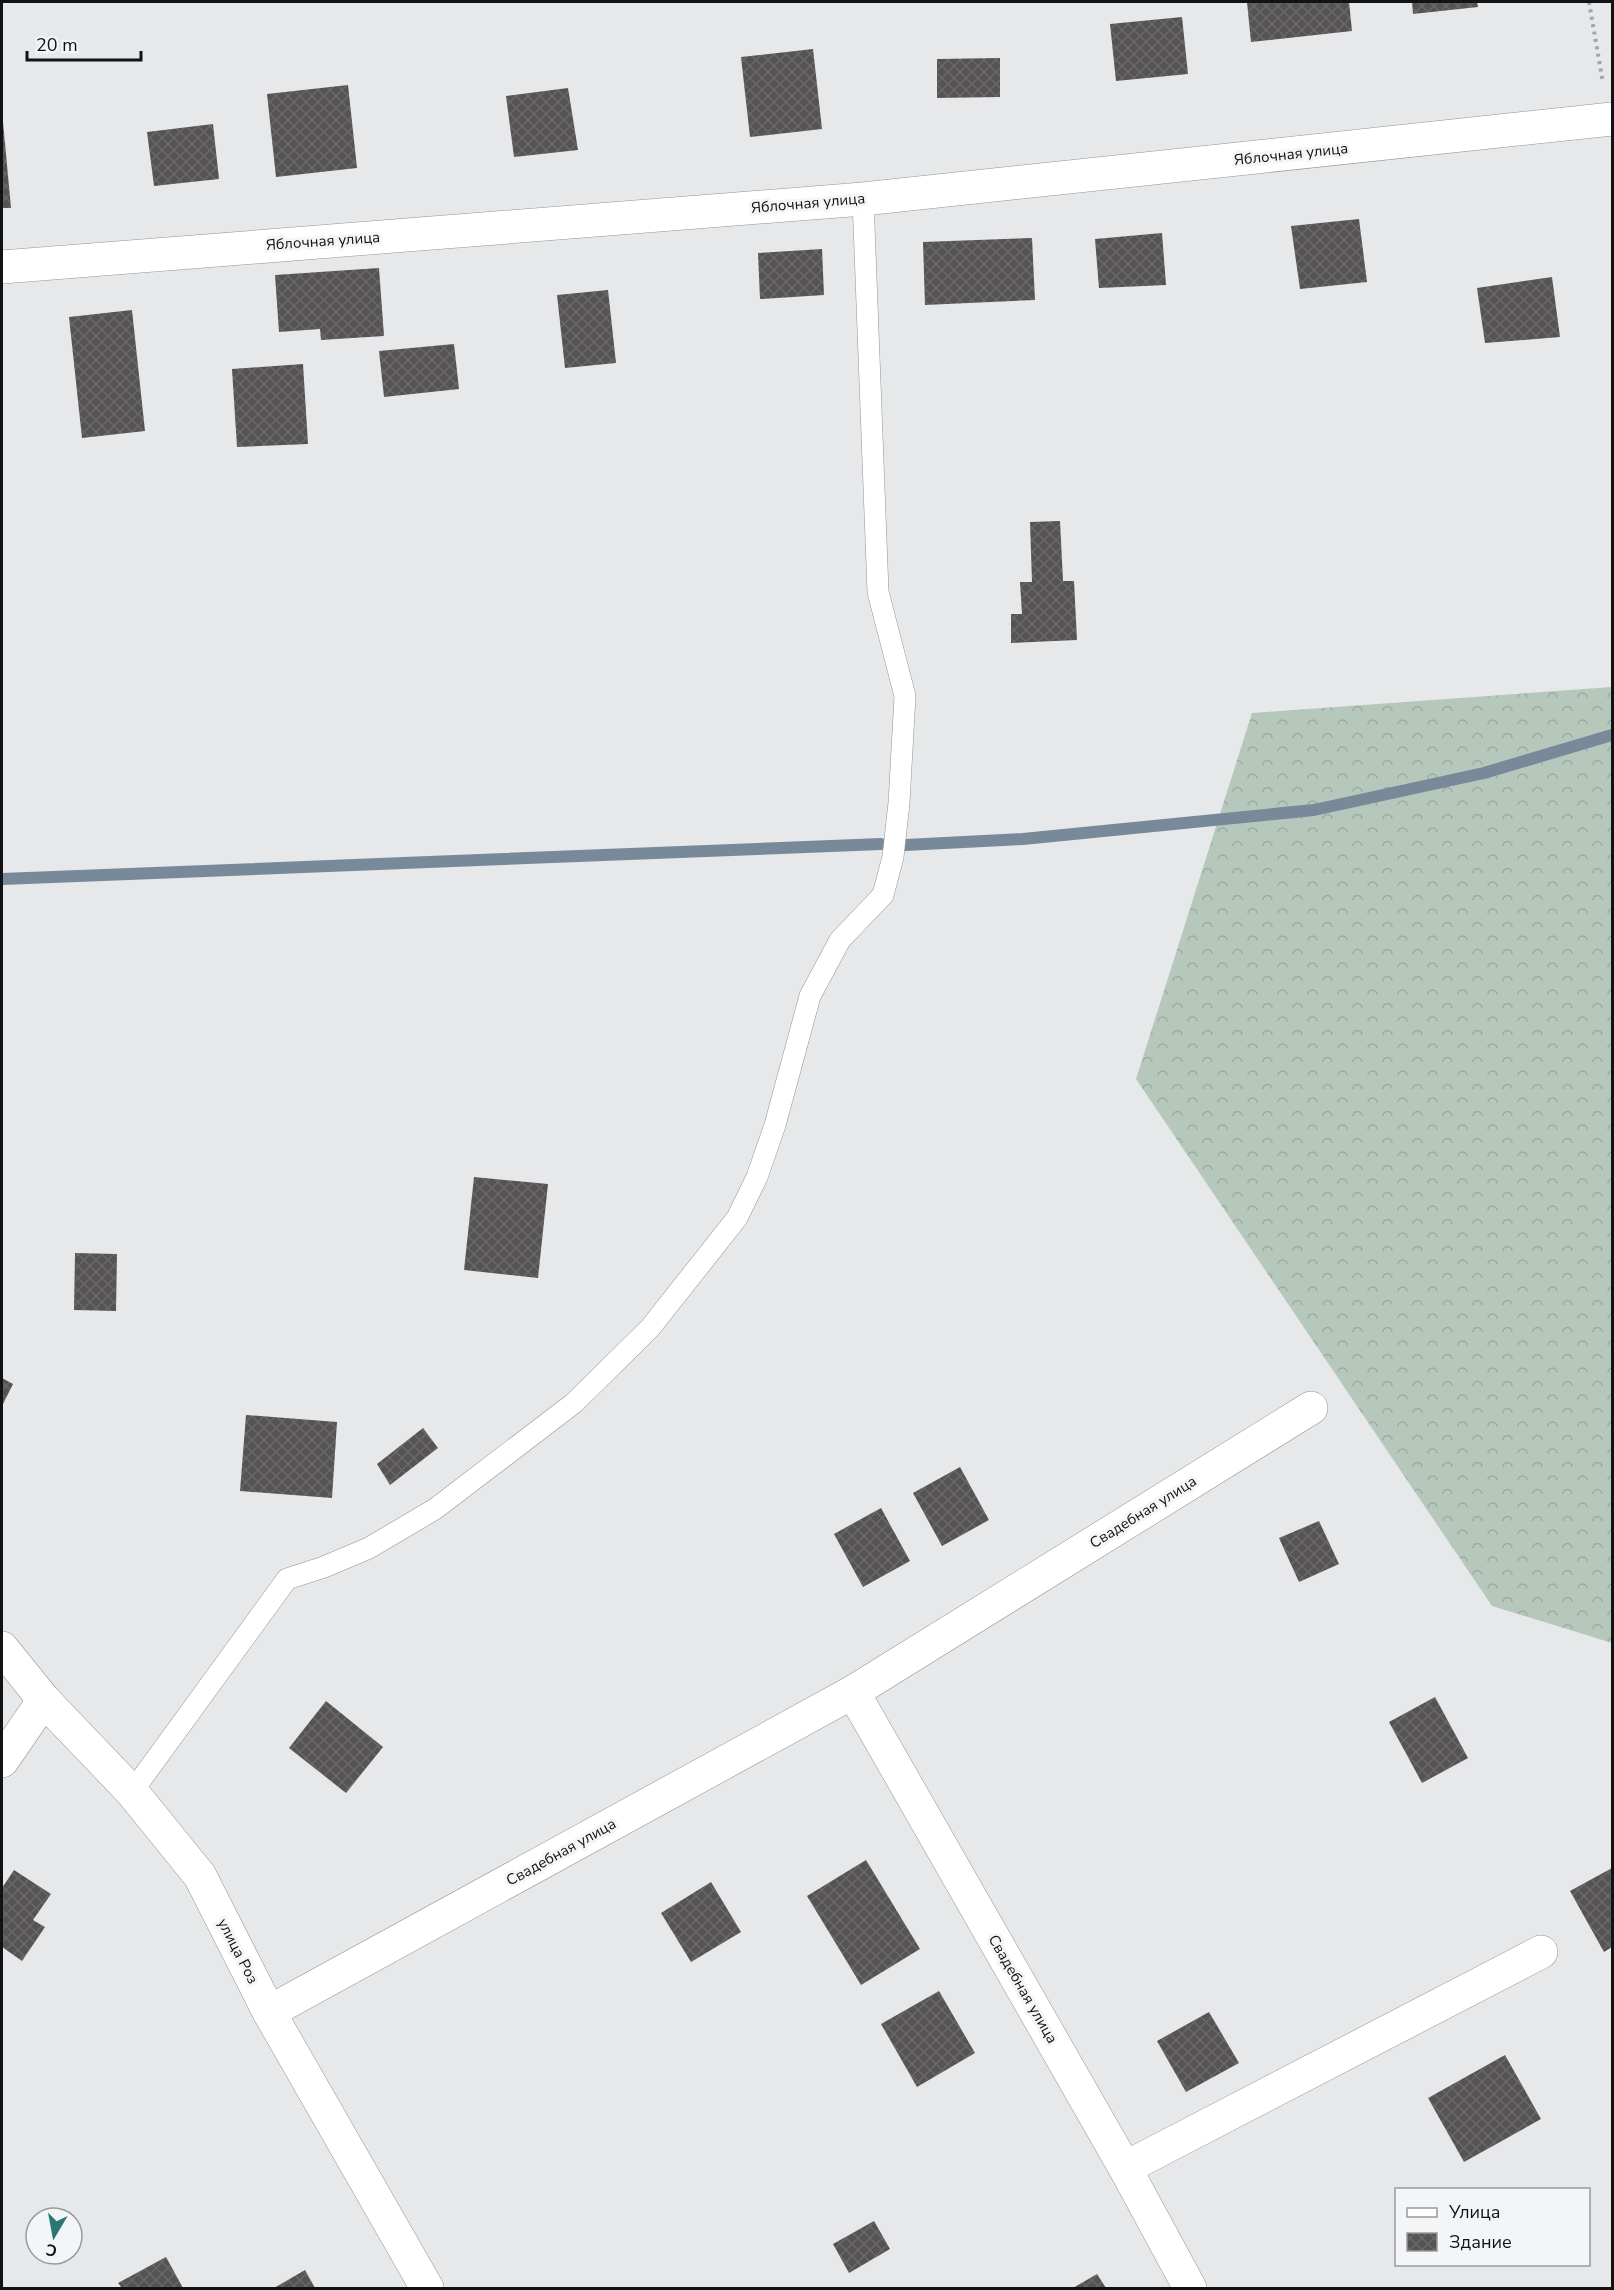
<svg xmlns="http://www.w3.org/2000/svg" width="1614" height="2290" font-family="'Nunito Sans',sans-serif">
<defs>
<pattern id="forest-crowns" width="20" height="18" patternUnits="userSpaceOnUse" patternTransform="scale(1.5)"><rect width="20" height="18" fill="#b6c8bc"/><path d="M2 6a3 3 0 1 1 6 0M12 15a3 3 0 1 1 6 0" fill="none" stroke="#9baba1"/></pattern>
<pattern id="building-cross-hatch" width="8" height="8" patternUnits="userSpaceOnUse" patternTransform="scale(1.5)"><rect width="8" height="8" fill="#555354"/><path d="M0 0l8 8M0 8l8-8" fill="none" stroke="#696768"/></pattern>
</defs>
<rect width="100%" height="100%" fill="#e6e8ea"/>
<path fill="url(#forest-crowns)" d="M1612,687v956l-120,-37 -356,-527 116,-366z"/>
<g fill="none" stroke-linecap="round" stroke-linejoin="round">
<g stroke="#788a99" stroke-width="12">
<path d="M905,845l118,-6 291,-29 170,-37 128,-38"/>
<path d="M2,879l879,-35"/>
</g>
</g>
<g fill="url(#building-cross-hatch)">
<path d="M1247,2h102l3,29 -101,11z"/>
<path d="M1412,2h65l1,5 -65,7z"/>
<path d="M1182,17l6,57 -72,7 -6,-57z"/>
<path d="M813,49l9,80 -72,8 -9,-80z"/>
<path d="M1000,58v39l-63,1v-39z"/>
<path d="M348,85l9,83 -81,9 -9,-83z"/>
<path d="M568,88l10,62 -64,7 -8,-61z"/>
<path d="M2,122h1l8,86h-9z"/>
<path d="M213,124l6,55 -65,7 -7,-54z"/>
<path d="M1359,219l8,63 -67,7 -9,-63z"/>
<path d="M1162,233l4,52 -67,3 -4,-49z"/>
<path d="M1032,238l3,62 -110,5 -2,-63z"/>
<path d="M822,249l2,46 -64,4 -2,-46z"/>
<path d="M379,268l5,68 -63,4 -1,-11 -41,3 -4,-57z"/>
<path d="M1552,277l8,60 -75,6 -8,-55z"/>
<path d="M608,290l8,73 -51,5 -8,-73z"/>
<path d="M132,310l13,121 -63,7 -13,-121z"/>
<path d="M454,344l5,45 -75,8 -5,-46z"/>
<path d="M303,364l5,80 -71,3 -5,-78z"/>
<path d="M1060,521l3,60h11l3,59 -66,3v-29h11l-2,-32h12l-2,-60z"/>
<path d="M474,1177l74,7 -10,94 -74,-8z"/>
<path d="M75,1253l42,1 -1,57 -42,-1z"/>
<path d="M2,1378l11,6 -11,22z"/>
<path d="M246,1415l91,7 -5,76 -92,-7z"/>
<path d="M423,1428l15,20 -48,37 -13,-21z"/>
<path d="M960,1467l29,53 -47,26 -29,-53z"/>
<path d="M881,1508l29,53 -47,26 -29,-53z"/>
<path d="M1319,1521l20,43 -40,18 -20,-44z"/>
<path d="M1435,1697l33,61 -46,25 -33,-61z"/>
<path d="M326,1701l57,46 -37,46 -57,-45z"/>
<path d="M866,1860l54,89 -59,36 -54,-89z"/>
<path d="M1612,1868v79l-8,5 -34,-61z"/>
<path d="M14,1870l37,24 -18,26 12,7 -23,34 -20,-14v-59z"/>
<path d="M711,1882l30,50 -50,30 -30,-49z"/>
<path d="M939,1991l36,62 -58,34 -36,-63z"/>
<path d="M1209,2012l30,51 -53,29 -29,-51z"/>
<path d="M1505,2055l36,64 -77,43 -36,-64z"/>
<path d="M874,2221l16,28 -41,24 -16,-29z"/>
<path d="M166,2257l17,31h-61l-4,-5z"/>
<path d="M305,2270l10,18h-41z"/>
<path d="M1097,2274l9,14h-33z"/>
</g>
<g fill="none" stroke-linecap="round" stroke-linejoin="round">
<g stroke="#929495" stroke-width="22">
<path id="lane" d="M132,1792l155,-213 37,-12 45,-19 66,-39 139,-106 76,-75 87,-110 20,-41 18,-52 35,-129 30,-56 43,-45 10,-38 6,-54 6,-107 -27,-104 -15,-393"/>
</g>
<g stroke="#929495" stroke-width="34">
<g id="street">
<path d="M2,267l861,-68 749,-80"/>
<path d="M2,1648l42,52 88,92 68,84 69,136 158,276"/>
<path d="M853,1692l272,476 65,120"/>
<path d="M2,1761l42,-61"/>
<path d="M269,2012l584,-320 458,-284"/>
<path d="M1125,2168l416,-216"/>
</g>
</g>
<path stroke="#a3a4a6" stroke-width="4" stroke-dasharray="3 4.5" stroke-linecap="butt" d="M1589,2l14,81"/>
<use href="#lane" stroke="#fff" stroke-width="21"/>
<use href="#street" stroke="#fff" stroke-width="33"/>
</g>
<g text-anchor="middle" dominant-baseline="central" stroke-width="6" stroke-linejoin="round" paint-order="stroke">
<g font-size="15" fill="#111213" stroke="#f3f5f7">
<text transform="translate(1291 154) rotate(-6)">Яблочная улица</text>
<text transform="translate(808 203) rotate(-5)">Яблочная улица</text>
<text transform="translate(323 241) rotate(-4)">Яблочная улица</text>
<text transform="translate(1143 1512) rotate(-32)">Свадебная улица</text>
<text transform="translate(561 1852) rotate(-29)">Свадебная улица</text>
<text transform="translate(238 1951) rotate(63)">улица Роз</text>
<text transform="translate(1023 1989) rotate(60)">Свадебная улица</text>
</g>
</g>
<rect width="1614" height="2290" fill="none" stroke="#111213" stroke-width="6"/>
<rect x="1395" y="2188" width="195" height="78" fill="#f3f5f7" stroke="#999a9c" stroke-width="1.5"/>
<rect x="1407" y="2208" width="30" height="9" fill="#ffffff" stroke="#999a9c" stroke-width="1.5"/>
<text x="1449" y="2218" font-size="18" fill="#111213">Улица</text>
<rect x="1407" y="2233" width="30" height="18" fill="url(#building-cross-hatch)" stroke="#999a9c" stroke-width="1.5"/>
<text x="1449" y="2248" font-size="18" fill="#111213">Здание</text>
<g transform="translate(54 2236) rotate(190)"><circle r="28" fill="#f3f5f7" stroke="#999a9c" stroke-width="1.5"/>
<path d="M0-4.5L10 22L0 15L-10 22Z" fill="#2c7676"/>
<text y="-9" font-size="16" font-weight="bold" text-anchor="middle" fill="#111213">С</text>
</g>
<path d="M27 51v9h114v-9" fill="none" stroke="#111213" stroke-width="3"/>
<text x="36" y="51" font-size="18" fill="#111213" stroke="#f3f5f7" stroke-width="4.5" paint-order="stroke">20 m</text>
</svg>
